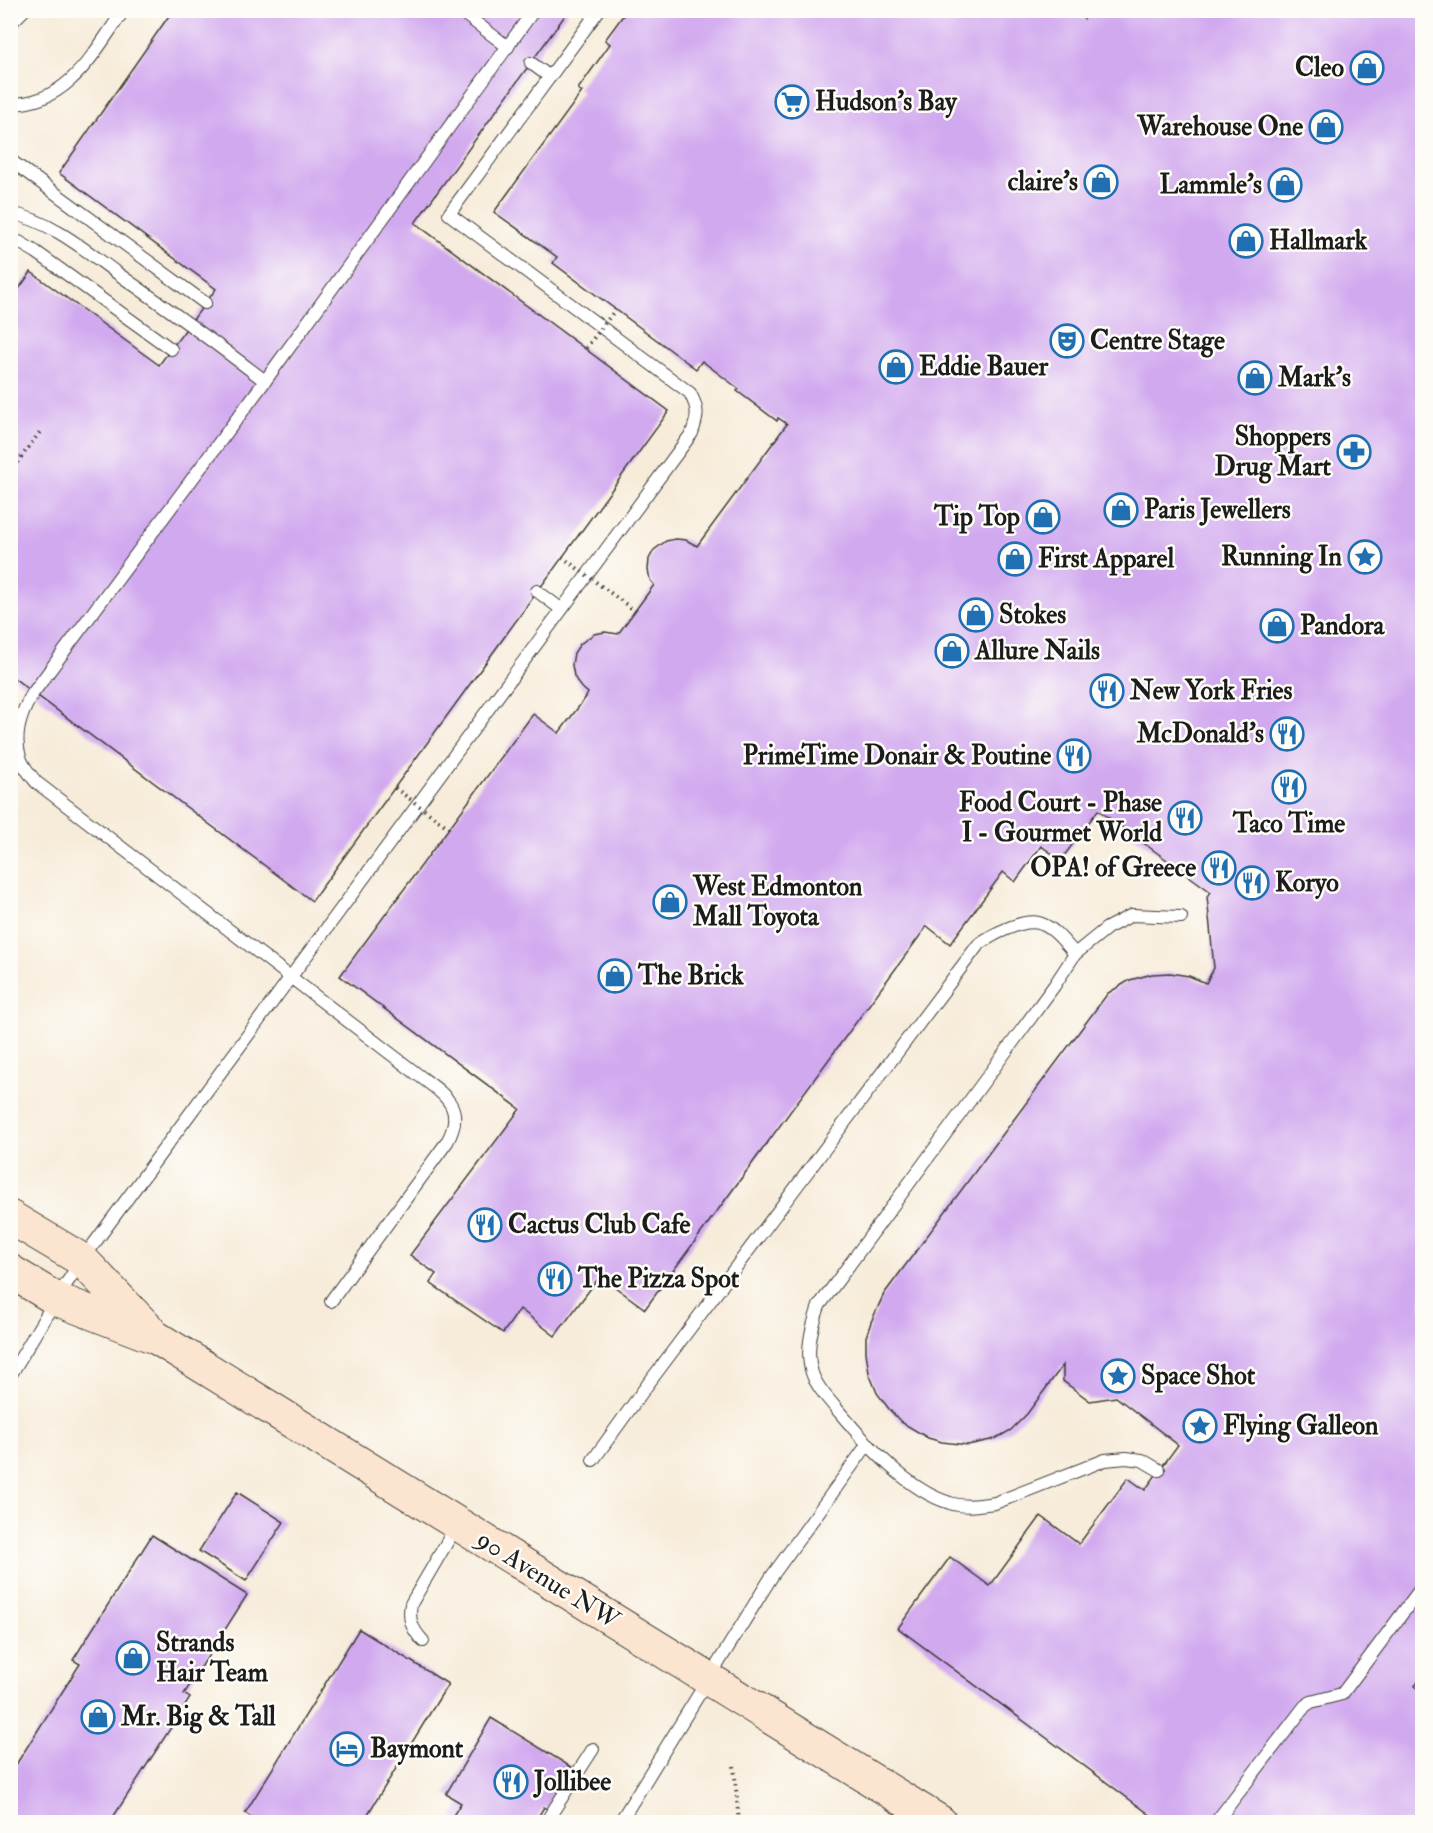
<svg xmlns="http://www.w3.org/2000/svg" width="1433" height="1833" font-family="'IM FELL Double Pica',serif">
<rect width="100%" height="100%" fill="#fdfcf7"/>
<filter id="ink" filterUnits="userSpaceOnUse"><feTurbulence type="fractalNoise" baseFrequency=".0167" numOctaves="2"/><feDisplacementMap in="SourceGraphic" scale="12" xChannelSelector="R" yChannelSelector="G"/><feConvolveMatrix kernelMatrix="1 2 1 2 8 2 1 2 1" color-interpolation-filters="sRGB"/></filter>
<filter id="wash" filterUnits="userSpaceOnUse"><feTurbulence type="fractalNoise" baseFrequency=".008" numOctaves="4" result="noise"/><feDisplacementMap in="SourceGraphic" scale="24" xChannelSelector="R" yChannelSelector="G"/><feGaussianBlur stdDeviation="1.35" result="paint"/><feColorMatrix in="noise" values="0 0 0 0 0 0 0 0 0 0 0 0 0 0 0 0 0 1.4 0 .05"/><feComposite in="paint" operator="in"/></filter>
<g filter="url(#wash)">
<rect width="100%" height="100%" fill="#f7ecda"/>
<g id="blocks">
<g fill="#d1a9ef">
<path d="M173,10h396l-154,213 254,188 -357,490 -302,-226v-374l21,-29 128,93 57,-76 -157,-116z"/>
<path d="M627,10h446l11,9 7,-9h331v1667l-7,9 7,6v130h-262l-262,-194 52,-71 40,29 51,-70 38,28 49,-66 17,12 33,-45 -62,-48 -26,4 -27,-20v-16l-36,49 -16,16 -16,9 -27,6 -26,-3 -14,-4 -27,-16 -12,-13 -12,-16 -8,-20 -3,-21v-15l5,-15 13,-28 224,-301 22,-13 22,-6 18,-1 19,3 17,7 8,-15 -7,-72 4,-4 -113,-82 -37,50 -20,-14 -26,36 -12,-10 -53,72 -23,-18 -282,383 -45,-33 -45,60 -35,-27 -17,24 -73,-50 6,-9 -26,-19 110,-146 -180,-133 193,-262 26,19 27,-36 2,-4 -9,-8 -5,-9 -2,-11 2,-12 6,-9 14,-10 11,-2 13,2 36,-49 -4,-5 -2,-10 1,-11 5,-9 12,-9 10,-2 10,1 11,6 90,-122 -9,-6 -1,3 -40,-30 2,-2 -37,-28 -6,8 -143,-106 4,-6 -63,-45 88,-120 -4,-3 32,-45 -5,-4z"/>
<path d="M237,1492l47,30 -38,59 -47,-30z"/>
<path d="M152,1535l95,60 -63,99 6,4 -80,124h-100v-48l70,-110 -7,-4z"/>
<path d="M359,1629l89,55 -85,138h-103l-15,-9z"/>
<path d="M491,1718l85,52 -25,41 -7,-4 -9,15h-74l-9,-5 9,-14 -15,-9z"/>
</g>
</g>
</g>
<g filter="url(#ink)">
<use href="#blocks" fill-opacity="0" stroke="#3d3b38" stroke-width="1.5"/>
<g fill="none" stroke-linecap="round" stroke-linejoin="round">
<g stroke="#3d3b38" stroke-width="14">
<g id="lane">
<path d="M459,10l49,37"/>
<path d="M10,24l14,-14"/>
<path d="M531,63l19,14"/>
<path d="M10,104c59,0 84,-52 114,-94"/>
<path d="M10,160l195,143"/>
<path d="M10,213c41,8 75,37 107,60 50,35 100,71 148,108"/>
<path d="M10,240l9,2 17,10 135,97"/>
<path d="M537,591l24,18"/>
<path d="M1075,954l32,-26 25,-13 49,2"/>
<path d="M331,1301l116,-159c20,-36 -4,-48 -30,-68l-381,-292c-6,-8 -13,-15 -16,-25 -7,-22 2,-46 13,-64l232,-312 269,-371"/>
<path d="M10,1376l46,-77 26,-39 610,-827c6,-17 7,-23 -2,-40l-241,-179 150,-204"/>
<path d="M593,1460l55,-76 330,-439c13,-10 44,-26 61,-22 15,4 26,20 36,31l-21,32 -235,320c-7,21 -14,45 -7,67 5,15 19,29 29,41 27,32 68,77 109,89 14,5 30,2 45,0l110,-43 21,-2 16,2 17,10"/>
<path d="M423,1641c-11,-12 -15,-21 -12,-37l46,-79"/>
<path d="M546,1822l47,-73"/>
<path d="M620,1822l152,-246 95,-131"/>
<path d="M1216,1822l89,-116 6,-4 31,-8 80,-107"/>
</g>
</g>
<g stroke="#3d3b38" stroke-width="35">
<g id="secondary">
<path d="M10,1217l72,43 68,71"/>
<path d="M10,1271l46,28 101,39 783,484"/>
</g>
</g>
<g stroke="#3d3b38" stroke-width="4" stroke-dasharray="1.5 4.5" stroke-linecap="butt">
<path d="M10,472l30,-40"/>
<path d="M734,1766l5,56"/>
</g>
<use href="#lane" stroke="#fff" stroke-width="12"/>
<use href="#secondary" stroke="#fce5d0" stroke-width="33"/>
<g stroke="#3d3b38" stroke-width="4" stroke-dasharray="1.5 4.5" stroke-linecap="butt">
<path d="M586,348l29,-38"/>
<path d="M562,557l73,54"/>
<path d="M395,788l54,40"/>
</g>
</g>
</g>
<defs>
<g id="shop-ring" transform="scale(1.725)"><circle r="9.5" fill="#fdfcf7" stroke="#1f6fb2" stroke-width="1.5"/><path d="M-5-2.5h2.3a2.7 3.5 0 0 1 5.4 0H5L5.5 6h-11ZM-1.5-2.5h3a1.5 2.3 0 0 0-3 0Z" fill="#1f6fb2"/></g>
<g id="supermarket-ring" transform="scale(1.725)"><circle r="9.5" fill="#fdfcf7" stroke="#1f6fb2" stroke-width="1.5"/><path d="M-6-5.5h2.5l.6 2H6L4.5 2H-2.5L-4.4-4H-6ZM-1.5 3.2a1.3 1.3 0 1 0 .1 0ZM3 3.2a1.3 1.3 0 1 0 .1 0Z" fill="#1f6fb2"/></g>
<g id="theatre-ring" transform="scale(1.725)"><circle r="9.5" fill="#fdfcf7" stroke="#1f6fb2" stroke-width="1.5"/><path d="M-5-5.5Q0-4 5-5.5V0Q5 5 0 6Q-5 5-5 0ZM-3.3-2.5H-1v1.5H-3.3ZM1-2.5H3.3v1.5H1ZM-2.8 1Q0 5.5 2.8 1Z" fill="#1f6fb2"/></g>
<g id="pharmacy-ring" transform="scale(1.725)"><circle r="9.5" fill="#fdfcf7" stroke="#1f6fb2" stroke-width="1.5"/><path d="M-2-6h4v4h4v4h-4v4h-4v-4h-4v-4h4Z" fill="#1f6fb2"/></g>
<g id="sight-ring" transform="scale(1.725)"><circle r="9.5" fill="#fdfcf7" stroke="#1f6fb2" stroke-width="1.5"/><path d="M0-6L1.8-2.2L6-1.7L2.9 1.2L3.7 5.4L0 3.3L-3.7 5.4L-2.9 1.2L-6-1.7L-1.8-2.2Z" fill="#1f6fb2"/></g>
<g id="restaurant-ring" transform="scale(1.725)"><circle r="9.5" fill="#fdfcf7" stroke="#1f6fb2" stroke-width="1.5"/><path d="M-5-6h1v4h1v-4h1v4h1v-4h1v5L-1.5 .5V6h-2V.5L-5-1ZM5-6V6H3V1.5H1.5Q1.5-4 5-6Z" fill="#1f6fb2"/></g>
<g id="hotel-ring" transform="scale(1.725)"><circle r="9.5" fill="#fdfcf7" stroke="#1f6fb2" stroke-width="1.5"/><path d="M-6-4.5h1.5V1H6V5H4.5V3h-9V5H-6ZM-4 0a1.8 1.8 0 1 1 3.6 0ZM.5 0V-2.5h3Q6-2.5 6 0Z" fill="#1f6fb2"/></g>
</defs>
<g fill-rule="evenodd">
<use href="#shop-ring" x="1367" y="68"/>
<use href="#supermarket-ring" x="792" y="102"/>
<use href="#shop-ring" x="1326" y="127"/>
<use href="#shop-ring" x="1101" y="182"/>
<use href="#shop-ring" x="1285" y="185"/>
<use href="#shop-ring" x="1246" y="241"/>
<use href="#theatre-ring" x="1067" y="341"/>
<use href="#shop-ring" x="896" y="367"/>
<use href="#shop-ring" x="1255" y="378"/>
<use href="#pharmacy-ring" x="1354" y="452"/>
<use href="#shop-ring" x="1121" y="510"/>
<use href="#shop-ring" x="1043" y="517"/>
<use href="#sight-ring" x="1365" y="557"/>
<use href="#shop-ring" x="1015" y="559"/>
<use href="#shop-ring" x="976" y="615"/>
<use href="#shop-ring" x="1277" y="626"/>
<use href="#shop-ring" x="952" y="651"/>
<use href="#restaurant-ring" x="1107" y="691"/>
<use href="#restaurant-ring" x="1287" y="734"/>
<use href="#restaurant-ring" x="1074" y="756"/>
<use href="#restaurant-ring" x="1289" y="787"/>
<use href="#restaurant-ring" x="1185" y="818"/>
<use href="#restaurant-ring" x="1219" y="868"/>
<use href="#restaurant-ring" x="1252" y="883"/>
<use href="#shop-ring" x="670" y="902"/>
<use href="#shop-ring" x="615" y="976"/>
<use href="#restaurant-ring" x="485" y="1225"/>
<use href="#restaurant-ring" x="555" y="1279"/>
<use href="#sight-ring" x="1118" y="1376"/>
<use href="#sight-ring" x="1200" y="1426"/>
<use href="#shop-ring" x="133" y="1658"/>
<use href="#shop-ring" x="98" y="1717"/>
<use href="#hotel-ring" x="347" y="1749"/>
<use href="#restaurant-ring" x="511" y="1782"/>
</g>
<g text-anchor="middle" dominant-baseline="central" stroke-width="5" stroke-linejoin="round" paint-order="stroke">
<g font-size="26" font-weight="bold" fill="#1c1c1c" stroke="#fdfcf7" text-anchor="start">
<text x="1344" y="68" text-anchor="end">Cleo</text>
<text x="815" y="102">Hudson's Bay</text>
<text x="1303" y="127" text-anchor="end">Warehouse One</text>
<text x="1078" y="182" text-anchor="end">claire's</text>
<text x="1262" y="185" text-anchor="end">Lammle's</text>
<text x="1269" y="241">Hallmark</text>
<text x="1090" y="341">Centre Stage</text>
<text x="919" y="367">Eddie Bauer</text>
<text x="1278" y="378">Mark's</text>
<text x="1331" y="437" text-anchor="end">Shoppers<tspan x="1331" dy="30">Drug Mart</tspan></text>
<text x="1144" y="510">Paris Jewellers</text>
<text x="1020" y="517" text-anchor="end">Tip Top</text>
<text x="1342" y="557" text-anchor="end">Running In</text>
<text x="1038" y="559">First Apparel</text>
<text x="999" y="615">Stokes</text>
<text x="1300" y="626">Pandora</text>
<text x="975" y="651">Allure Nails</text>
<text x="1130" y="691">New York Fries</text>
<text x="1264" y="734" text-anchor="end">McDonald's</text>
<text x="1051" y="756" text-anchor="end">PrimeTime Donair &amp; Poutine</text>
<text x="1162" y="803" text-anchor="end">Food Court - Phase<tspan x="1162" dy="30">I - Gourmet World</tspan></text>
<text x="1289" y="824" text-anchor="middle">Taco Time</text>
<text x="1196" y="868" text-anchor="end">OPA! of Greece</text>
<text x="1275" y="883">Koryo</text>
<text x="693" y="887">West Edmonton<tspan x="693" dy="30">Mall Toyota</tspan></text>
<text x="638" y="976">The Brick</text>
<text x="508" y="1225">Cactus Club Cafe</text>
<text x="578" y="1279">The Pizza Spot</text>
<text x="1141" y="1376">Space Shot</text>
<text x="1223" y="1426">Flying Galleon</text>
<text x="156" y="1643">Strands<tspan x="156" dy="30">Hair Team</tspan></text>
<text x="121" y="1717">Mr. Big &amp; Tall</text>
<text x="370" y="1749">Baymont</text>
<text x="534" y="1782">Jollibee</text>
</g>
<g font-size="26" fill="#1c1c1c" stroke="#fdfcf7">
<text transform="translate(548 1580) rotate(32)">90 Avenue NW</text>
</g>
</g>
<rect width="1433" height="1833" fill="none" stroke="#fdfcf7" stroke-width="36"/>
</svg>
